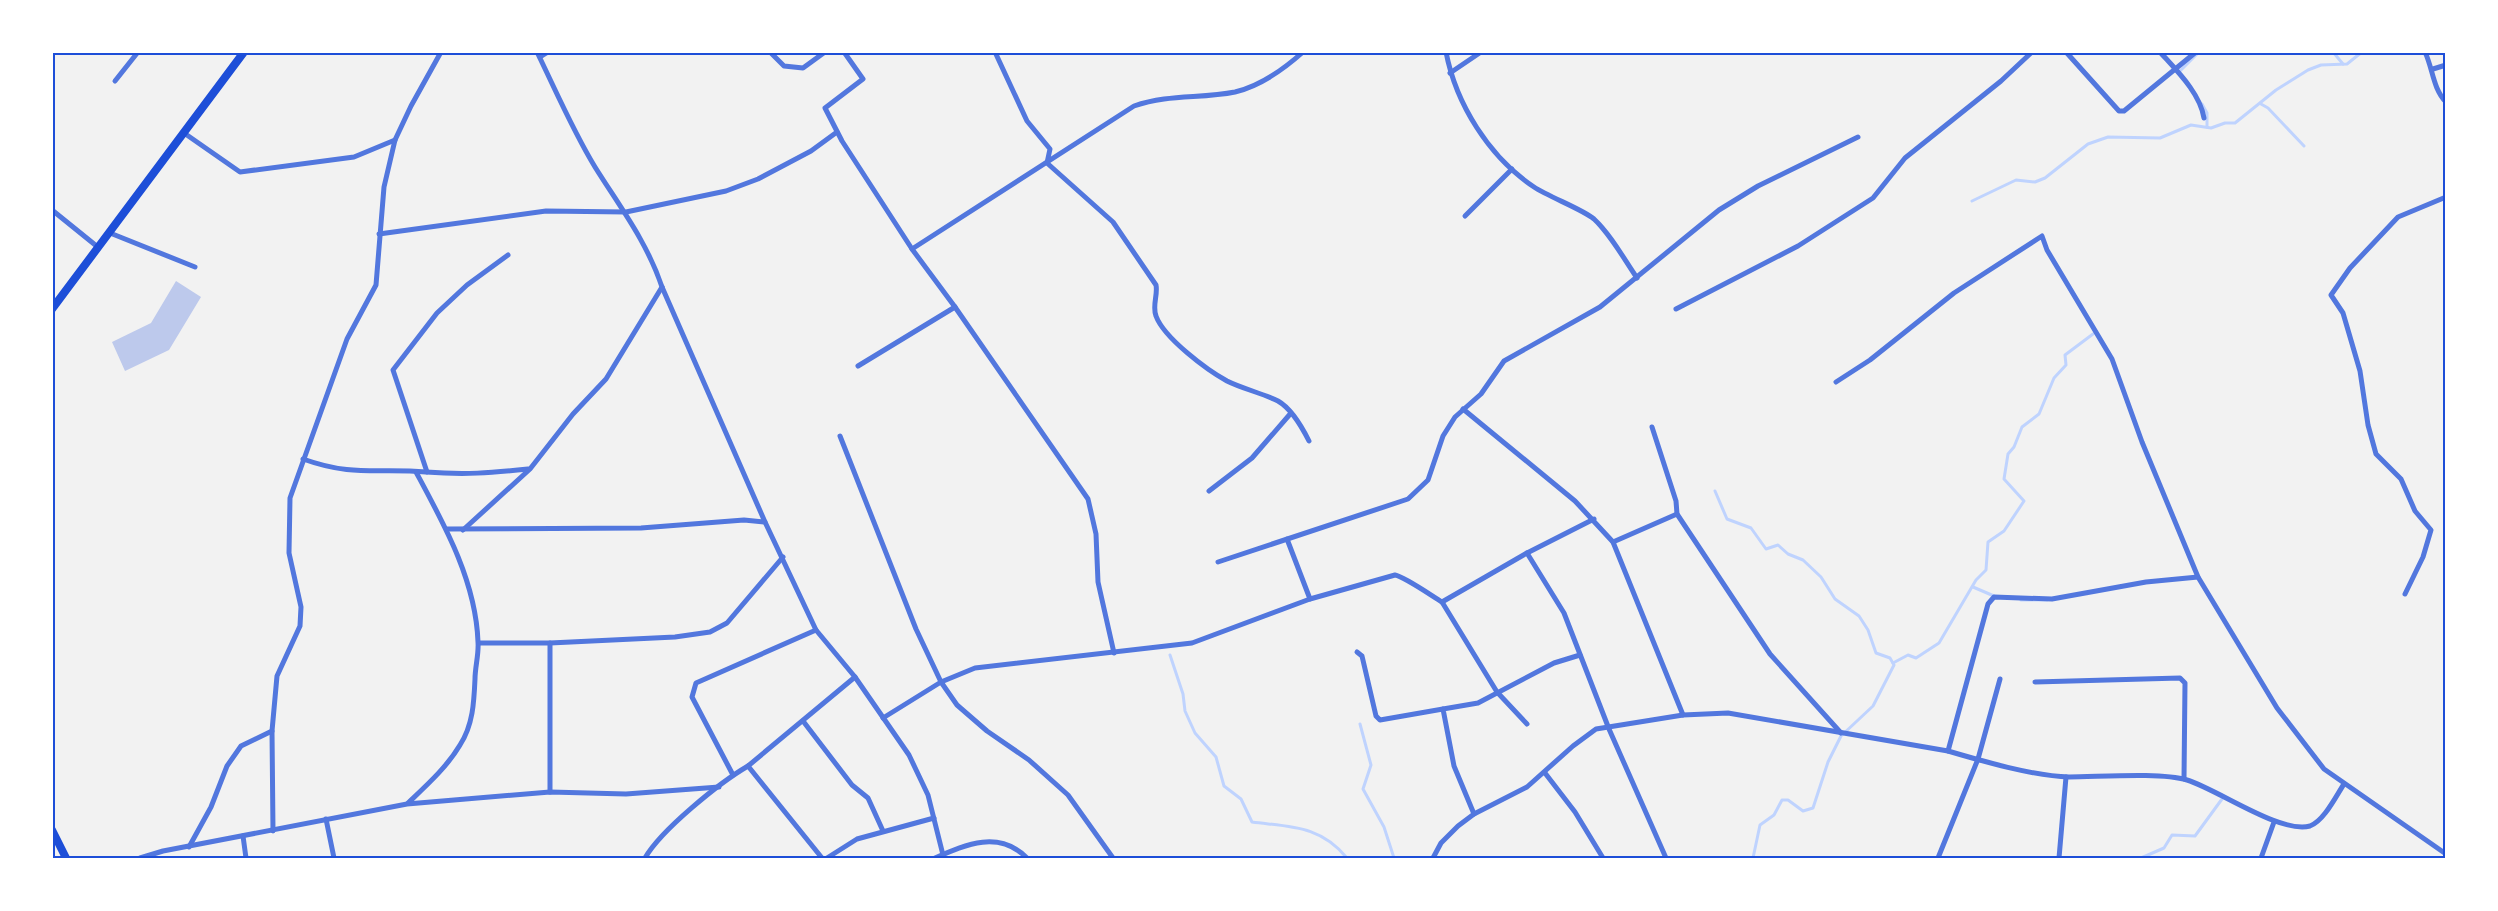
<svg xmlns="http://www.w3.org/2000/svg" width="2498" height="911" font-family="'Sofia Sans Condensed',sans-serif">
<rect width="100%" height="100%" fill="#f2f2f2"/>
<g fill="none" stroke-linecap="round" stroke-linejoin="round">
<g stroke="#bfd3fe" stroke-width="3">
<path d="M2333,52l10,12"/>
<path d="M2179,72l20,-20"/>
<path d="M2202,104l5,9v14"/>
<path d="M2261,104l7,4 36,38"/>
<path d="M1972,201l44,-21 19,2 10,-4 43,-34 20,-7 52,1 31,-13 20,3 14,-5h10l41,-33 32,-20 13,-5 26,-1 15,-12"/>
<path d="M1715,491l12,28 24,9 15,21 12,-4 10,9 15,6 18,17 14,22 24,17 9,14 8,23 14,5 4,7 -21,41 -32,30 -13,26 -15,46 -10,3 -15,-11h-6l-8,15 -14,10 -7,33"/>
<path d="M1973,587l21,9"/>
<path d="M2021,600h26"/>
<path d="M1170,655l13,39 2,17 10,22 21,24 8,29 17,13 11,23c38,5 68,3 95,36"/>
<path d="M1893,663l15,-8 8,3 23,-15 37,-63 10,-10 2,-28 16,-11 20,-30 -20,-22 4,-25 6,-7 8,-20 17,-13 15,-36 12,-13 -1,-10 28,-21"/>
<path d="M1360,724l11,41 -8,24 21,38 10,31"/>
<path d="M2141,858l23,-10 8,-13 23,1 27,-37"/>
</g>
</g>
<path fill="#bdc9ec" d="M176,281l25,16 -32,53 -44,21 -13,-29 39,-19z"/>
<g fill="none" stroke-linecap="round" stroke-linejoin="round">
<g stroke="#5277de" stroke-width="5">
<path d="M537,52c19,39 36,79 58,115 25,40 52,75 67,120l103,235 51,108 39,47 54,78 19,40 15,60"/>
<path d="M770,52l14,14 19,2 22,-16"/>
<path d="M844,52l19,27 -38,29 17,33 70,108 43,58 133,192 8,35 2,48 16,71"/>
<path d="M995,52l32,69 23,28 -3,14 66,59 43,63c2,10 -4,21 0,31 8,22 51,54 71,65 16,8 35,12 51,20 14,8 24,26 31,40"/>
<path d="M1446,52c10,52 43,105 88,135 15,10 48,22 60,32 17,16 30,40 43,59"/>
<path d="M2066,52l53,59h5l72,-59"/>
<path d="M2160,52c17,19 40,41 44,66"/>
<path d="M2425,52c8,17 8,37 21,50"/>
<path d="M540,57l8,-5"/>
<path d="M2433,69l13,-4"/>
<path d="M1450,73l31,-21"/>
<path d="M115,81l23,-29"/>
<path d="M184,133l56,39 114,-15 41,-17"/>
<path d="M52,210l47,38"/>
<path d="M1465,216l47,-47"/>
<path d="M110,233l85,34"/>
<path d="M379,234l167,-23 80,1 100,-21 32,-12 53,-28 26,-19"/>
<path d="M912,249l222,-143c35,-12 66,-7 101,-14 25,-6 49,-23 68,-40"/>
<path d="M1676,309l122,-63 75,-48 32,-40 96,-77 31,-29"/>
<path d="M858,366l97,-59"/>
<path d="M1836,382l34,-22 84,-67 88,-57 5,14 65,109 30,83 56,135 79,131 47,61 122,85"/>
<path d="M1463,409l112,92 38,41 70,173"/>
<path d="M1652,427l24,74 1,13 93,140 71,79"/>
<path d="M840,436l76,193 25,53 16,23 30,26 42,29 39,35 45,63"/>
<path d="M303,459c50,18 74,9 123,13 39,3 64,1 102,-3"/>
<path d="M427,472l-34,-102 44,-57 30,-28 41,-30"/>
<path d="M1209,491l43,-33 39,-45"/>
<path d="M447,529l194,-1 103,-8 21,2"/>
<path d="M463,530l67,-61 43,-55 33,-35 56,-92"/>
<path d="M1287,539l23,60"/>
<path d="M1613,542l64,-28"/>
<path d="M1527,553l37,60 45,116 57,129"/>
<path d="M1218,562l190,-63 20,-19 15,-44 12,-19 26,-23 23,-33 96,-54 119,-97 39,-24 100,-49"/>
<path d="M2405,594l18,-37 8,-27 -16,-19 -14,-32 -25,-25 -8,-29 -8,-54 -17,-58 -12,-18 19,-27 48,-51 48,-20"/>
<path d="M1442,602l55,90 30,32"/>
<path d="M479,643h71l125,-6 35,-5 17,-9 56,-66"/>
<path d="M550,643v149"/>
<path d="M1357,652l5,4 14,60 4,4 63,-11"/>
<path d="M2035,682l145,-4 5,5 -1,96"/>
<path d="M883,718l58,-36 34,-14 217,-25 118,-44 85,-24c10,2 37,21 47,27l85,-49 67,-34"/>
<path d="M803,721l49,64 16,13 15,33"/>
<path d="M1948,751l40,-147 6,-7 58,2 94,-17 52,-5"/>
<path d="M748,766l74,92"/>
<path d="M1545,773l30,39 28,46"/>
<path d="M733,775l-41,-78 4,-14 120,-53"/>
<path d="M408,803c19,-18 39,-36 52,-58 13,-20 14,-43 15,-66 0,-12 4,-25 3,-37 -2,-61 -34,-118 -62,-170"/>
<path d="M1474,814l-20,-48 -11,-57 35,-6 76,-40 26,-8"/>
<path d="M326,819l8,39"/>
<path d="M273,831l-1,-100 5,-55 23,-50 1,-19 -12,-54 1,-55 57,-159 29,-54 8,-98 11,-47 16,-34 30,-54"/>
<path d="M243,836l3,22"/>
<path d="M189,847l22,-40 16,-41 14,-20 31,-15"/>
<path d="M140,858l23,-7 244,-47 143,-12 76,2 93,-7"/>
<path d="M645,858c16,-28 74,-75 103,-92l107,-89"/>
<path d="M827,858l30,-19 77,-21"/>
<path d="M935,858c32,-14 64,-28 92,0"/>
<path d="M1433,858l8,-15 17,-17 16,-12 53,-27 46,-41 23,-17 87,-14 45,-2 220,38c34,10 85,25 121,26 30,0 91,-5 118,3 32,10 93,54 123,46 14,-5 26,-30 34,-42"/>
<path d="M1938,858l40,-99 22,-80"/>
<path d="M2059,858l7,-81"/>
<path d="M2261,858l13,-36"/>
</g>
<g stroke="#1d4ed8" stroke-width="8">
<path d="M52,309l192,-257"/>
<path d="M52,830l14,28"/>
</g>
</g>
<rect width="2498" height="911" fill="none" stroke="#ffffff" stroke-width="108"/>
<rect x="54" y="54" width="2390" height="803" fill="none" stroke="#1d4ed8" stroke-width="2"/>
</svg>
